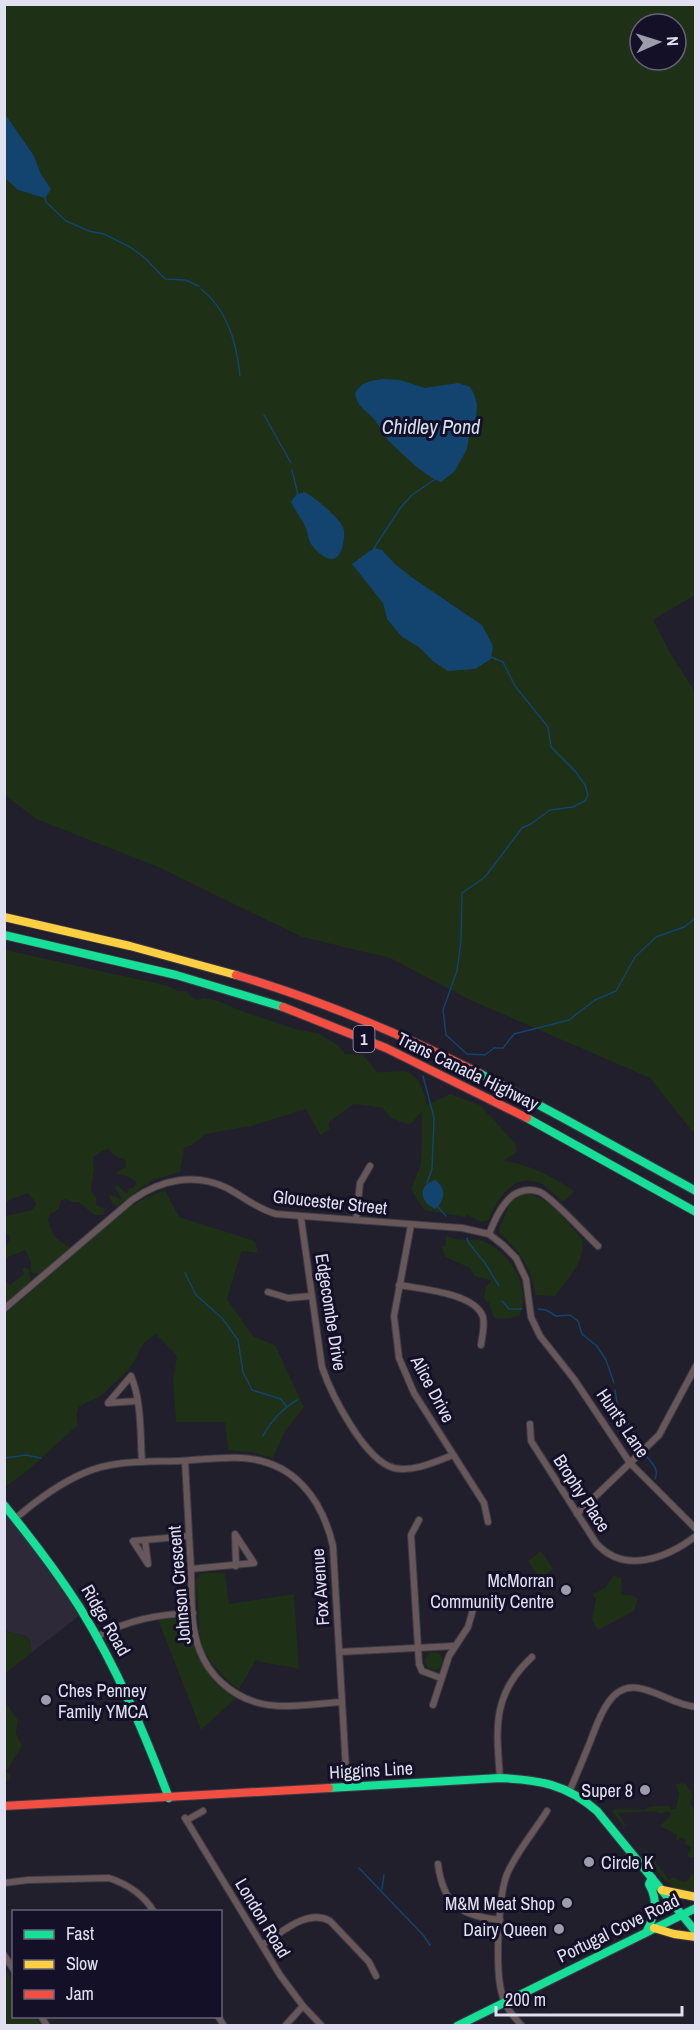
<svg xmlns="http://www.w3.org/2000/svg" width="700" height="2030" font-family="'Archivo Narrow',sans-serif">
<rect width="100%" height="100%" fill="#201f2b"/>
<path fill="#2d2938" d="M4,1505l80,107 -53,41 -1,-13 -5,-4 -20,-5z"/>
<g fill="#1e3015" fill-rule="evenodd">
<path d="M5,5h690v590l-42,25 19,36 23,36v443l-45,-57 -180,-78 -80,-42 -88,-21 -144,-70 -122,-48 -31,-24zM640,24h36v36h-36z"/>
<path d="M5,950l160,35 14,6h8l4,6 6,3 8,-2 13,3 29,12 52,17 19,3 21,13 6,8 18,1 14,17c9,1 16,-1 25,-1 17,1 22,20 25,34l23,-11 30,11 36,39 1,8 -14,9c27,3 49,15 71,30l-11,11c-7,-6 -14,-14 -22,-18 -25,-14 -45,16 -52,36l-8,2 -15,-8v3l-42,-7 -13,-21 10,-25 1,-53 -12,14 -19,-7 -8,-10 -29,-4 -25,18v8l-9,5 -14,-26 -54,17 -46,8 -14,11 -8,3 -4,24 -27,8 -36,26 -5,-3 -4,-9 14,6 -7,-13 3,-2 9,9 2,-6h4l4,-5 -8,-6 -14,-4 11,-6 -1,-7 -12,-5 -4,-6 -7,2 -9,6 1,12 -3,21 6,9 -1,6 9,4 -2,6h-9l-15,-13h-7l-6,-3 -5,1c0,8 -4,11 -11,14l-2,7 7,16 15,11 -29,25 -4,1 -6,-2v-10l-6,-12 -21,9 1,-12 5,-8 -1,-5h-4v-18l28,-6 3,-7 -8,-10 -19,7 -4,4z"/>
<path d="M165,1190l14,27 76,24 3,12 -16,-2 -1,2 -14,46 26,37 22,9 29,62 -19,24 -12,27 -23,-6 -22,-2 -3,-28h-49l-3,-42 4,-24 -21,-22c-20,12 -14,18 -25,32 -6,9 -18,18 -26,26 -14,15 -33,5 -27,33l-52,47 -21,15v-173l122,-105 16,-10z"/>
<path d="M523,1194c25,-1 43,28 59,45 5,21 -15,41 -27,57l-20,-1c-3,-28 -16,-45 -37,-63l13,-31z"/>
<path d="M446,1235c11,8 24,2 37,6 25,9 51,49 36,75l-13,3 -12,-1 -5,-15 -5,-4 2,-13 5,-4 -1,-2 -16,-4 -4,-8 -25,-11 -3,-10 4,-2z"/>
<path d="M25,1267l4,3 2,11 -26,22v-23l5,5 14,-11 -2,-5z"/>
<path d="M541,1551l12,18 -13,10 -12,-18z"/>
<path d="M206,1573h19l4,31 65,-10 5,76c-14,-6 -28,-4 -43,-10l-17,29c-18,-13 -36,-31 -39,-54l-4,-55 4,-6z"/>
<path d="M614,1575l7,3 1,17h10l6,4 -4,12 -34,18h-3l-5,-10 4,-20 -3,-5 12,-6z"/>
<path d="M187,1618c7,33 18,63 49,80l-35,32 -43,-111z"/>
<path d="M5,1631c14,4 29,3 26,22l-26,21z"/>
<circle cx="434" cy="1661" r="9"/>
<path d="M5,1702l13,18 -2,13 6,13 -16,26 4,2v5l-5,4z"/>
<path d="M680,1783l6,1 7,12 -3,7 5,8v43l-2,4 -6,-2 4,-9 -6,-3 1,-4 -6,-3 -2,4 -2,-1 1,-5 -17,-9 11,-11 -2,-4 -8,3 -7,-3 -36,2 8,12 -2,2 -12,-16 3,-2 30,1c6,-6 16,-3 26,-4l-1,3h6l3,-15 -3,-9z"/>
<path d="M646,1850l23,30 4,-3 7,4 6,1 7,-9 2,1v19c-25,0 -38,-21 -51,-40z"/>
<path d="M4,1966l9,16 1,34 22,1 5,8h-36z"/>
</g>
<g fill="#13436f">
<path d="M5,114l29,42 7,18 10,15 -6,9 -27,-8 -13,-12z"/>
<path d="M384,379l16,1 25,8 33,-5 12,4 4,7 3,10 -1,20 -6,6 -3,19 -12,22 -14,11c-15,-4 -42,-31 -54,-43 -5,-6 -8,-14 -13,-20 -9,-11 -15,-9 -19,-25 6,-13 16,-13 29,-15z"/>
<path d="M304,492c10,4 38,28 40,38 1,6 -1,18 -4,23 -7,14 -23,0 -29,-9 -3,-5 -3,-12 -6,-18 -4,-8 -10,-16 -14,-24l5,-7z"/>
<path d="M374,548l8,2 13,14 15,12 72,49 11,21 -2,13 -16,10 -27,2 -15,-10 -14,-14 -17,-10 -15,-18 -4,-16 -31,-39z"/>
<path d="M435,1180c12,8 10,21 0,29 -15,-7 -18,-23 0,-29z"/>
</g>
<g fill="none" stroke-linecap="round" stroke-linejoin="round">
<g stroke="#13436f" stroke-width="1.5">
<path d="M45,198l1,4 20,19 23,10 15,3 26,13 15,11 20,21 20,1 14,6"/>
<path d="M201,289c27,21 36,54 39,87"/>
<path d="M264,415l27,48"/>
<path d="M292,470l6,25"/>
<path d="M374,548l27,-41 11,-12 22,-15"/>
<path d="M491,657l12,5 12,24 33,41 3,20 24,24 10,14 3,10 -3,6 -12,6 -23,3 -19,14 -9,4 -37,49 -23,16 -1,48 -4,30 -14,39 3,25 21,19 18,1 9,-7h9l11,-14 55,-14 26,-20 21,-9 19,-34 21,-20 28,-10 12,-9"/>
<path d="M423,1076l11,42 -2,51 -5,14"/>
<path d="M438,1207l8,9"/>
<path d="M467,1238l1,4 17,21 14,23"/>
<path d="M185,1273l11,22 26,23 16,22 5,32 9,18 29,9 5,7"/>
<path d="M502,1301l7,8h13"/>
<path d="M538,1309l8,1 10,6 14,-1 8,6 4,13 15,12 9,14 8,23"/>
<path d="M615,1390l3,19 15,22 4,15"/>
<path d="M263,1436c7,-14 20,-28 34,-36"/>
<path d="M647,1457c6,7 12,12 8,22"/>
<path d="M4,1458l22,-3 15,3"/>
<path d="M359,1868l65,68 6,9"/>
<path d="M382,1889l2,-14"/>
</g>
<g stroke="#3c3b46" stroke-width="8">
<g id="street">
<path d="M301,1218l21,149c9,27 43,94 72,101 20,4 41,-6 59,-13"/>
<path d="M356,1220l4,-37 10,-17"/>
<path d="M411,1225l-17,91 5,42 15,35 70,110 4,19"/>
<path d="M489,1234c5,-12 11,-27 21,-36 8,-8 20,-10 30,-6 12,5 46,43 58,54"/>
<path d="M399,1285c22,4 76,8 84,32 2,10 -1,19 -2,28"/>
<path d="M268,1292l20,6 24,-2"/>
<path d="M4,1309l128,-109c28,-20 62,-28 95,-12 17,9 30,21 49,26l186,14 27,6 14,11 13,13 10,21 5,38 9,19 34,43 56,84 66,66"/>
<path d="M137,1401l-29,2 23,-27c11,26 9,58 11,86"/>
<path d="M530,1424l1,17 65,102c28,32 71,15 100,-7"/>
<path d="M185,1461c2,36 4,72 6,109 1,26 -1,57 9,81 9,24 30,43 55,51 26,8 59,2 86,0"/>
<path d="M577,1514l82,-79 37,-69"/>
<path d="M16,1518c21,-18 42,-34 68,-45 29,-13 63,-11 94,-12 21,-1 43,-4 64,-3 52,3 80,41 91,88l14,241"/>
<path d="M419,1520l-8,15 8,129 3,7 19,7"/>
<path d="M145,1540l3,24 -15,-23 56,-5"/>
<path d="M191,1569l63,-6 -19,-29 1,32"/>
<path d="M98,1636c31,-16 60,-22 95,-23"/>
<path d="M339,1652l115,-6"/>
<path d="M433,1705l16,-49 19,-29 6,-21"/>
<path d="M500,1778c-4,-51 -8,-84 32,-121"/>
<path d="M570,1790c6,-14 12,-28 18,-43 9,-21 19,-64 50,-59 20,3 37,17 58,19"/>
<path d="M185,1818l95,157 23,31 19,20"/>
<path d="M187,1820l16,-9"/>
<path d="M438,1864c5,41 23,52 62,56"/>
<path d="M4,1883l24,-3 81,-2c18,6 35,17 45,34"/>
<path d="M262,1945c19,-12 45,-37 68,-24l39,41 7,14"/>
<path d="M4,1955l10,15"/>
<path d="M41,2016l6,10"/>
<path d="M218,2016l6,10"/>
<path d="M285,2026l18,-20"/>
<path d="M522,2026c-9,-10 -17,-19 -20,-32 -7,-23 -4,-97 5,-120 10,-23 27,-42 40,-63"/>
</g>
</g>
<g stroke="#3c3b46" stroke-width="10">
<g id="fast">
<path d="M4,935l172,40 107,32"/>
<path d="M479,1073l84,45 133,73"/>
<path d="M527,1118l169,94"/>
<path d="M4,1505c27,33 53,67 76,103 37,60 64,124 89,190"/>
<path d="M329,1788l171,-10c40,2 66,6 97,33l99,121"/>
<path d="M647,1931c8,-18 12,-29 2,-47l3,-6"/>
<path d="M457,2026l239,-118"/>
</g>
</g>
<g stroke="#3c3b46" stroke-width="10">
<g id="slow">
<path d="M4,917l126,29 106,29"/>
<path d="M662,1890l34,7"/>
<path d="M654,1928l20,6 22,3"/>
</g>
</g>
<g stroke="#3c3b46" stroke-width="10">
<g id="jam">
<path d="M236,975c84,25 165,59 243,98"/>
<path d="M283,1007l103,41 141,70"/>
<path d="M4,1806l325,-18"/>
</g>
</g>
<use href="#street" stroke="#675759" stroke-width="6"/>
<use href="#fast" stroke="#16e098" stroke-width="8"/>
<use href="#slow" stroke="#ffcf43" stroke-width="8"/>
<use href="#jam" stroke="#f24e42" stroke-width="8"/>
</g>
<g fill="#9d9cab" stroke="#141027" stroke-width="2">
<circle cx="566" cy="1590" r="6"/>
<circle cx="46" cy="1700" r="6"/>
<circle cx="645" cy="1790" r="6"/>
<circle cx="589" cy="1862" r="6"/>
<circle cx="567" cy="1903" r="6"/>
<circle cx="559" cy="1929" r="6"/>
</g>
<g text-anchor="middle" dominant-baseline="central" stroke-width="6" stroke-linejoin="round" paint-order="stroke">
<rect fill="#141027" stroke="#a4a2b4" stroke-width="1.5" x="353.5" y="1026" width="21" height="26" rx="4.5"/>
<g font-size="16" font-weight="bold" fill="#e1e0f0">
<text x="364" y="1039">1</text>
</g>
<g font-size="18" fill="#e1e0f0" stroke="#141027">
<text transform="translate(468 1071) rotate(26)">Trans Canada Highway</text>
<text transform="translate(330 1202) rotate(6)">Gloucester Street</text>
<text transform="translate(331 1312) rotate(81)">Edgecombe Drive</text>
<text transform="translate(433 1389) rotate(62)">Alice Drive</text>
<text transform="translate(623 1423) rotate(56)">Hunt's Lane</text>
<text transform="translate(582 1493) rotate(57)">Brophy Place</text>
<text transform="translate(179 1585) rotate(-95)">Johnson Crescent</text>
<text transform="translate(320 1587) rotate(-94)">Fox Avenue</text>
<text transform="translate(106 1620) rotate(60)">Ridge Road</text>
<text transform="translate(371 1770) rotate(-3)">Higgins Line</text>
<text transform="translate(263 1918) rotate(59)">London Road</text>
<text transform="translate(618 1928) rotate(-26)">Portugal Cove Road</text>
</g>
<g font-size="18" fill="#e1e0f0" stroke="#141027" text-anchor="end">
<text x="554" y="1580">McMorran<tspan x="554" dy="21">Community Centre</tspan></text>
<text x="58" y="1690" text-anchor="start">Ches Penney<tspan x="58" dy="21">Family YMCA</tspan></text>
<text x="633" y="1790">Super 8</text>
<text x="601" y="1862" text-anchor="start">Circle K</text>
<text x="555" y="1903">M&amp;M Meat Shop</text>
<text x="547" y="1929">Dairy Queen</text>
</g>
<g font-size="20" font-style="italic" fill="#d4e2f1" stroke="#141027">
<text x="431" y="426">Chidley Pond</text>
</g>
</g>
<rect width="700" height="2030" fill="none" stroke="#e1e0f0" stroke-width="12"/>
<rect x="12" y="1910" width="210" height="108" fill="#141027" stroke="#666377" stroke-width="1.5"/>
<rect x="24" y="1930" width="30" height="9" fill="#16e098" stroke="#666377" stroke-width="1.5"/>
<text x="66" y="1940" font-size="18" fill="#e1e0f0">Fast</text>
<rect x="24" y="1960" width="30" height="9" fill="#ffcf43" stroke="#666377" stroke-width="1.5"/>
<text x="66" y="1970" font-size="18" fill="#e1e0f0">Slow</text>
<rect x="24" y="1990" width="30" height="9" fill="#f24e42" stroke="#666377" stroke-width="1.5"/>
<text x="66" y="2000" font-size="18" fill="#e1e0f0">Jam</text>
<g transform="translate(658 42) rotate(87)"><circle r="28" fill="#141027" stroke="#666377" stroke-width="1.5"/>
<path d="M0-4.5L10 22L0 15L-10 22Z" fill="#9d9cab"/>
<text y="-9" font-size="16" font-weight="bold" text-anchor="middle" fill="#e1e0f0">N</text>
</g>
<path d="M496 2006v9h186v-9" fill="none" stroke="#e1e0f0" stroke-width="3"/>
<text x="505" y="2006" font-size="18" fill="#e1e0f0" stroke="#141027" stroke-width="4.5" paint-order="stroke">200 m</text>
</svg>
